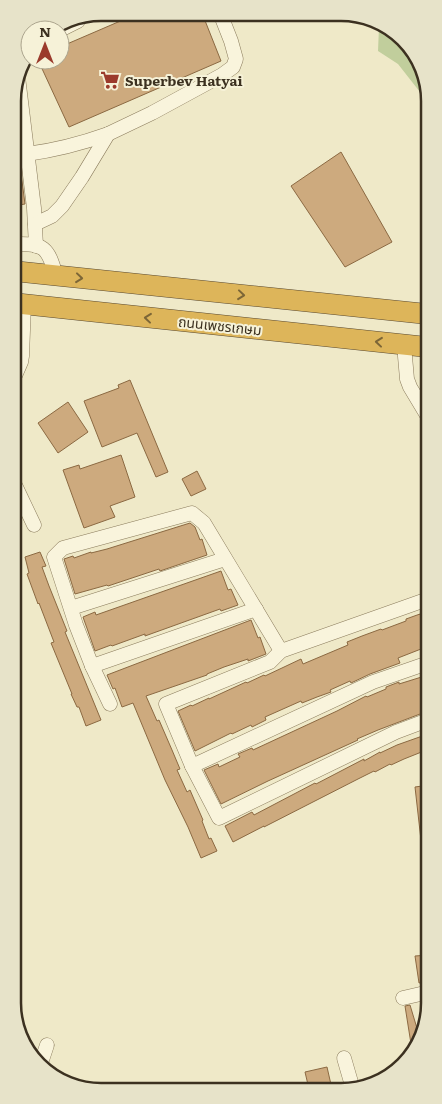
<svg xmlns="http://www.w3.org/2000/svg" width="442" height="1104" font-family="Literata,'Noto Sans Thai',serif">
<rect width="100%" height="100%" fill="#efe9c8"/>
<path fill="#c1ce9c" d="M351,14h7l45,24 24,40v23l-29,-37 -20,-13 1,-24 -20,-4z"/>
<g fill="#cdaa7e" stroke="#8b6942">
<path d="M139,13h63l19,48 -152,66 -31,-67h22v-13z"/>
<path d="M17,143l8,61 -12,2v-62z"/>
<path d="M341,152l51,90 -47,25 -54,-81z"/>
<path d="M130,380l38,92 -12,5 -19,-44 -35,14 -18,-46 35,-13 -1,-3z"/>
<path d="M68,402l20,30 -30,21 -20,-30z"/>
<path d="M121,455l14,42 -25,9 5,11 -31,11 -21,-58 16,-5 1,4z"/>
<path d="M197,471l9,18 -15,7 -9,-17z"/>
<path d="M190,523l5,4 5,13 2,-1 5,16 -47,16 -1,-2 -51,17 -1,-1 -32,9 -11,-35 9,-3 1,2 17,-6v1l16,-4z"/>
<path d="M40,552l6,14 -4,1 7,19 18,45 -2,1 36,88 -15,6 -7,-19h-2l-6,-13h1l-21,-51 3,-1 -15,-39 -1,1 -11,-30 2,-1 -4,-16z"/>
<path d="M221,571l7,19 3,-1 7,16 -17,6 -1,-2 -75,27v-2l-33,12 -1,-1 -16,6 -12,-34 12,-5 1,3z"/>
<path d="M428,612v42l-4,1 -3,-6 -23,9 2,5 -30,11 -19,9 -1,-2 -20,9 1,2 -14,5 -15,6 -1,-2 -36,16 1,3 -14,7 -1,-2 -19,9 -1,-1 -36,18 -17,-40 13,-6 1,1 17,-8v1l37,-17 1,1 17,-8 1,1 36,-17 2,5 45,-19 -1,-3 15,-6 19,-7 1,1 24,-9v-2l14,-5v1z"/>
<path d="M251,620l7,18 2,-1 6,17 -18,7v-2l-24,8 -17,7v1l-61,21 11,25 2,-1 13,30 8,19 -3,1 10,22 3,-2 13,30 -1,1 7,18 2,-1 6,13 -16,7 -13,-31 -23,-47 -32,-77 -11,4 -7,-19 -2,1 -6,-14z"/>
<path d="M428,675v36l-50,19 -21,9 1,1 -90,41 -47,23 -17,-34 14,-6 1,3 21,-10 -2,-3 14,-6 1,2 84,-39 29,-15 1,1 19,-8v-2l13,-5v2z"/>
<path d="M428,734l1,15 -25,10 -13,6 -1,-1 -15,8 -1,-1 -16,8 -94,48v-1l-31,16 -8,-16 27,-14 2,3 61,-32 1,1 48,-25v2l16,-9v1l17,-8z"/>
<path d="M429,785v73h-6l-8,-71z"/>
<path d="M429,955v26l-10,2 -4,-27z"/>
<path d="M410,1005l9,30 -7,15 -7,-44z"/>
<path d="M327,1067l5,22h-23l-4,-17z"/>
</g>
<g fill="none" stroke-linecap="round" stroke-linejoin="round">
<g stroke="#8b7c5d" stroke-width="15">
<g id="minor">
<path d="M60,30l18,-9"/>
<path d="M18,77l16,131 2,38"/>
<path d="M27,154c30,-4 53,-10 81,-20"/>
<path d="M35,224l17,-8 10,-10 20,-29 26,-43 44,-21 70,-38 11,-8 3,-8 -5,-18 -11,-28"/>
<path d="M13,244c31,-1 35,3 43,32"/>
<path d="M404,345l3,34 3,8 18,30"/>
<path d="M14,378l7,-16 1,-6 2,-52"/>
<path d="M14,483l20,42"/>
<path d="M428,599l-147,52 -11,11 -104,42 26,62 27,52 177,-86 32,-12"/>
<path d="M71,608l154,-49"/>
<path d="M92,666l164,-57"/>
<path d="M110,704l-18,-38 -16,-41 -22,-68 9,-9 129,-35 12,10 77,128"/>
<path d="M192,766l181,-84 55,-19"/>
<path d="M403,998l26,-6"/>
<path d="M344,1058l9,31"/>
<path d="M39,1066l2,-3 6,-18"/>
</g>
</g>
<g stroke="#594931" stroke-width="21">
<g id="highway">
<path d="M13,271l414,43"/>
<path d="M13,303l414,44"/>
</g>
</g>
<use href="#minor" stroke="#f9f4dc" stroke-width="14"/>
<use href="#highway" stroke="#ddb55a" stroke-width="20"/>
</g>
<defs><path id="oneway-chevron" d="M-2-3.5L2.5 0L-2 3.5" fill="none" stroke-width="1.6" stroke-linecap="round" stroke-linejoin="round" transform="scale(1.25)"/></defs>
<g stroke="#7c6637">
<use href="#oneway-chevron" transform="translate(79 278) rotate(6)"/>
<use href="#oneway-chevron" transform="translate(241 295) rotate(6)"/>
<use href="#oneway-chevron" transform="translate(148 318) rotate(-174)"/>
<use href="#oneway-chevron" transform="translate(379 342) rotate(-174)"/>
</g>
<defs>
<g id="supermarket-bare" transform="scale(1.5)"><path d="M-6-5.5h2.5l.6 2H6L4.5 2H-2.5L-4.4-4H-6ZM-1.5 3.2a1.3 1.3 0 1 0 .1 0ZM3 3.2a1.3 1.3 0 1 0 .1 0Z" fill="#9b3b2c" stroke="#f6f2d8" stroke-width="2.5" paint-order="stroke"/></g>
</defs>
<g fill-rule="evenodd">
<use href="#supermarket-bare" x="110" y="80"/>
</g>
<g text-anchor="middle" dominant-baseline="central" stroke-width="4" stroke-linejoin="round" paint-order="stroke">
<g font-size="14" font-weight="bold" fill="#3c3120" stroke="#f6f2d8" text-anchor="start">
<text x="125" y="80">Superbev Hatyai</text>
</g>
<g font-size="14" fill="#3c3120" stroke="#f6f2d8">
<text transform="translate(220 325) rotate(6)">ถนนเพชรเกษม</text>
</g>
</g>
<path d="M0 0H442V1104H0ZM101 21H341A80 80 0 0 1 421 101V1003A80 80 0 0 1 341 1083H101A80 80 0 0 1 21 1003V101A80 80 0 0 1 101 21Z" fill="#e7e3c9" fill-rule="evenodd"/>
<path fill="none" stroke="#3c3120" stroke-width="2.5" d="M101 21H341A80 80 0 0 1 421 101V1003A80 80 0 0 1 341 1083H101A80 80 0 0 1 21 1003V101A80 80 0 0 1 101 21Z"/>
<g transform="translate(45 45)"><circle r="24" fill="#f6f2d8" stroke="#aca58e"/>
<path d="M0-4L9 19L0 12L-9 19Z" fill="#9b3b2c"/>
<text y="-8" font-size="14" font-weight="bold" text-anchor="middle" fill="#3c3120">N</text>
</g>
</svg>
